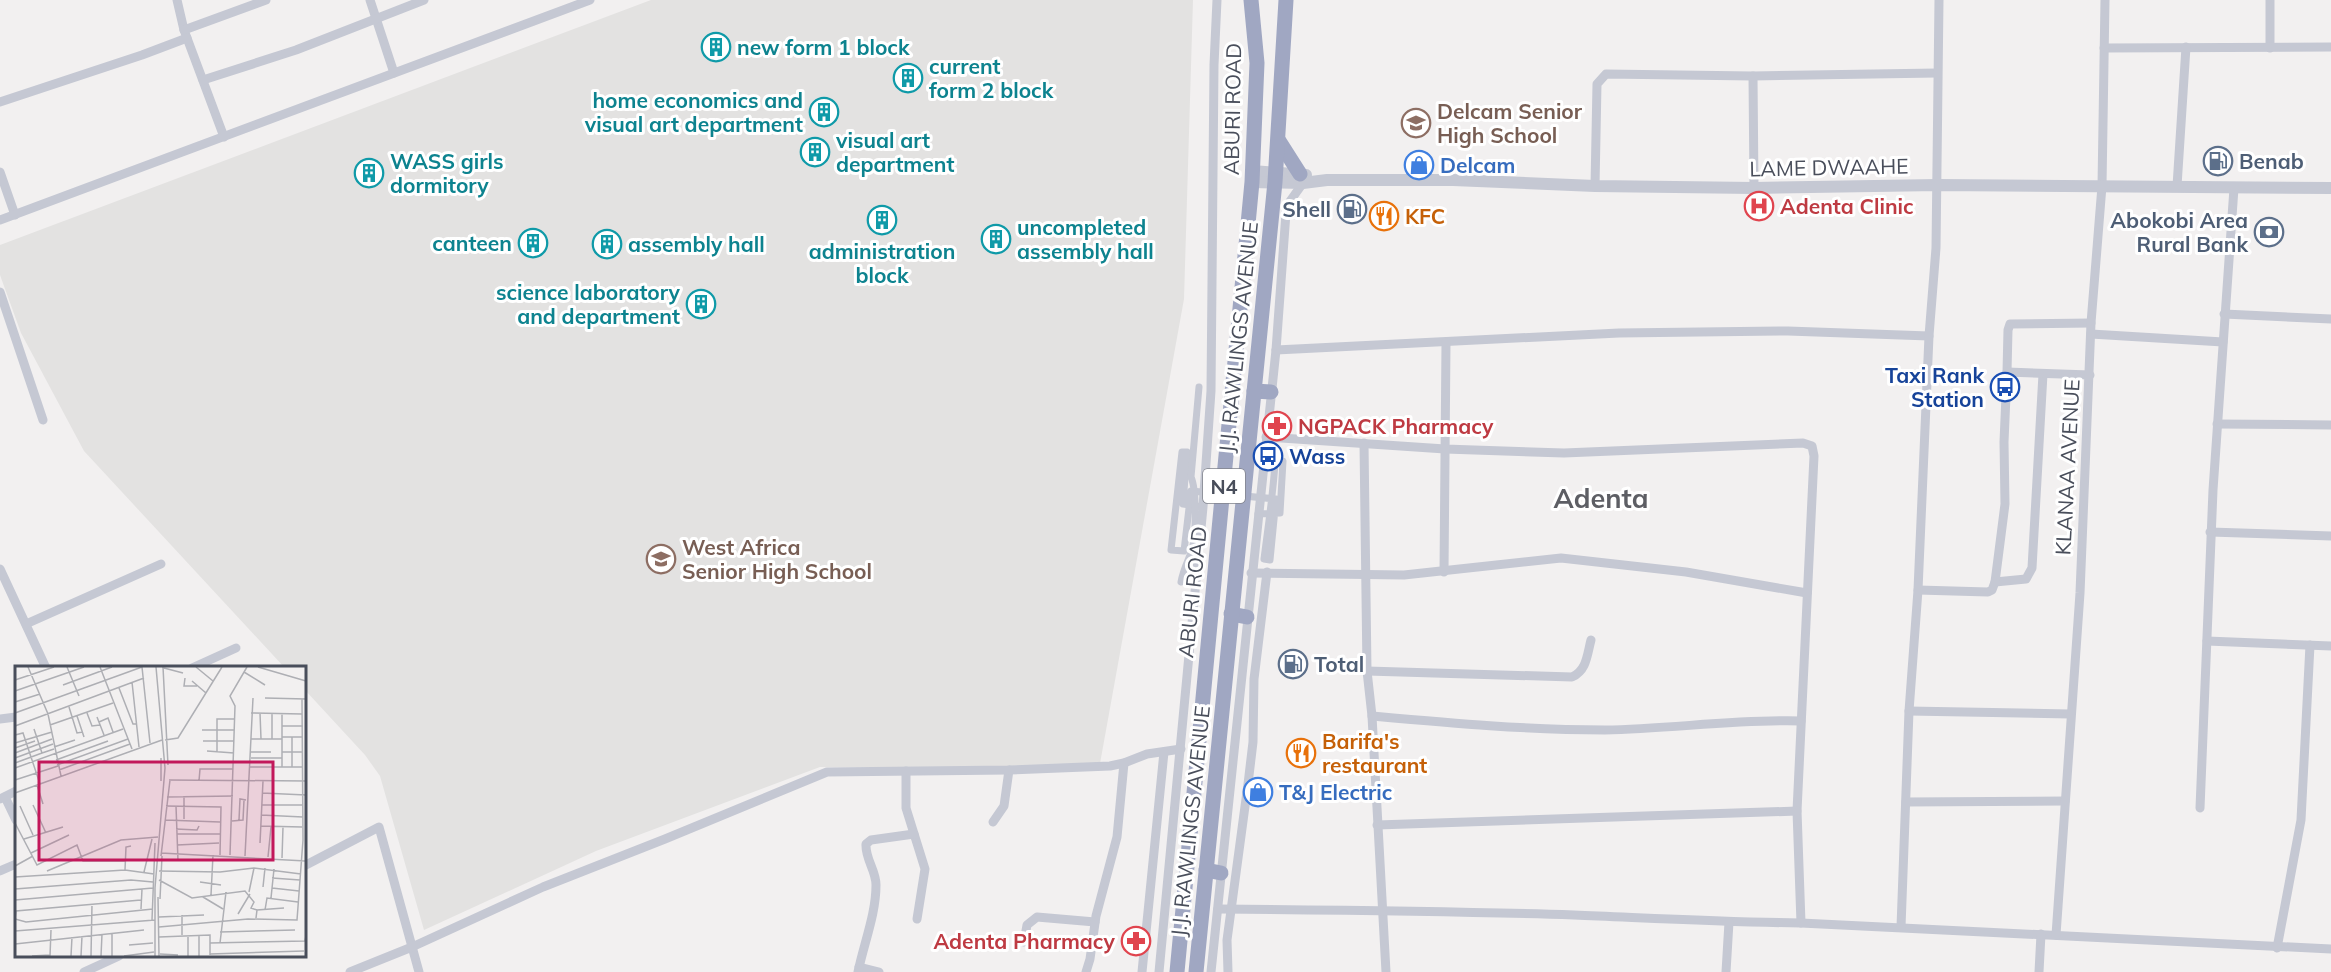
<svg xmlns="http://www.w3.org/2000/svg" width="2331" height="972" font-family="Mulish,sans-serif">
<rect width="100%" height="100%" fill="#f2f0f0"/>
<path fill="#e3e2e1" d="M651,0h542l-9,299 -85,470 -279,-2 -224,84 -172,79 -44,-154 -15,-21 -60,-65 -1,-22 -20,-1 -200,-216 -63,-118 -21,-58v-30z"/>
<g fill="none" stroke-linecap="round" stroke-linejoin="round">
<g stroke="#c5c8d3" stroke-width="7">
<path d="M1203,507l-20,-3 4,-52h-5l-11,98 13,1 7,-60 85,8 -6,61 -6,-1c4,-32 9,-64 11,-96l8,-2 -3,52 -22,1"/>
<path d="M1181,582c2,-12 7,-21 11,-32 4,-15 5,-59 -1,-73l8,-90"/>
</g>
<g stroke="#c5c8d3" stroke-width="9">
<path d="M177,0l7,30 40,107"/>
<path d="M370,0l24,73"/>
<path d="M2270,0v48"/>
<path d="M184,30l82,-30"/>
<path d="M2104,48l227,-1"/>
<path d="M1753,76l1,112"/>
<path d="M203,80l93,-30 128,-50"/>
<path d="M0,102l142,-47 45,-17"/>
<path d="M0,172l15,43"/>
<path d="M1595,186l2,-102 9,-10 147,2 184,-3"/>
<path d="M2177,186l9,-139"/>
<path d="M0,220l590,-220"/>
<path d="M0,292l43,128"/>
<path d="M2224,314l107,5"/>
<path d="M2091,334l132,8"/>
<path d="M1276,350l343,-17 169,-2 141,5"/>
<path d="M2007,372l1,-42 2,-6 81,-1"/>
<path d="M2217,424l114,1"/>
<path d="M1266,437l179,12 119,4 239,-10 9,3 2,10 -17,355 4,112"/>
<path d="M1364,443l3,228 5,45 14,256"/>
<path d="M2210,532l121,4"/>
<path d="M0,569l46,99"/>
<path d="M1444,572l2,-229"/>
<path d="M1251,573l153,2 157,-17 125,14 121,21"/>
<path d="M1995,582l31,-3 6,-11 11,-194"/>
<path d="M1918,590l70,2 4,-2 3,-8 10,-78 -1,-62 3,-70 83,3"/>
<path d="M26,624l135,-60"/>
<path d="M2207,641l124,5"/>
<path d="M192,668l44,-20"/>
<path d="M1367,671l205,6c15,-7 15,-22 19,-37"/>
<path d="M1909,711l161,3"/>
<path d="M1372,716c78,7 155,14 233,14 66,-1 131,-11 196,-9"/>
<path d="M0,719l16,-2"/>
<path d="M906,771v37l19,61 -8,50"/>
<path d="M5,797l11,23"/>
<path d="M0,799l16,-8"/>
<path d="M1906,802l159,-1"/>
<path d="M2200,808l13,-318 21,-302"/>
<path d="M993,822l11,-16 5,-36"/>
<path d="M1377,825l420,-14"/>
<path d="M304,866l75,-39 40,145"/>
<path d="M0,871l16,-7"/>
<path d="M1218,909c118,1 237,2 356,6 76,3 151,7 227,8l530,26"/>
<path d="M1901,927l8,-216 9,-121 11,-254 7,-88 3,-248"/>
<path d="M2056,935l24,-342 11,-270 11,-137 3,-186"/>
<path d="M1024,942l3,-17 10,-8 58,5"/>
<path d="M2277,948l24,-128 9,-175"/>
<path d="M859,967l20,5"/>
<path d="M84,972l35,-16"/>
<path d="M350,972l62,-25 131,-60 122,-48 162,-67 182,-2 101,-4 14,-3 23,-9 34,-5"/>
<path d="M858,972c6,-29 18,-58 18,-87 0,-15 -11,-26 -10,-41l5,-4 43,-6"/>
<path d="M1086,972l4,-13 6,-43 21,-79 7,-74"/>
<path d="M1142,972l22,-220"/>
<path d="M1159,972l44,-465 8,-116 3,-326 3,-65"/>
<path d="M1211,972l65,-622 10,-137 2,-9 15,-21"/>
<path d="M1228,972l-1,-32 21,-156 5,-42 1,-63 13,-107"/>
<path d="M1726,972l3,-50"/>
<path d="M2039,972l2,-38"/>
</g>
<g stroke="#c5c8d3" stroke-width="12">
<path d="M1252,171l54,4"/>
<path d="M1252,182l51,1 24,-3h126l142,6 159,2 184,-3 393,3"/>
</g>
<g stroke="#a0a7c2" stroke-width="15">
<path d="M1279,141l21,33"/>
<path d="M1254,391l17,1"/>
<path d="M1231,614l16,3"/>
<path d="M1206,870l15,3"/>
<path d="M1177,972l75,-790 5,-119 -6,-63"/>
<path d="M1196,972l79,-790 11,-182"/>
</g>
</g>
<defs>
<g id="building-ring" transform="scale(1.5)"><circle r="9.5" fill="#fff" stroke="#0f9aa8" stroke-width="1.5"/><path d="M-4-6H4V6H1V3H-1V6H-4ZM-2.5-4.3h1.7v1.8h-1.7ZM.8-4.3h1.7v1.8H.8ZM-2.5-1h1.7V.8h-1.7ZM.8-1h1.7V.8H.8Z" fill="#0f9aa8"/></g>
<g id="school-ring" transform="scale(1.5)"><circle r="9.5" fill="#fff" stroke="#8d6e63" stroke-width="1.5"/><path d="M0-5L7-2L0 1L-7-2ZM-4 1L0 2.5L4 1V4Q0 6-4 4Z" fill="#8d6e63"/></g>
<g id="fuel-ring" transform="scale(1.5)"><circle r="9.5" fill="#fff" stroke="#5c6f8a" stroke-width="1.5"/><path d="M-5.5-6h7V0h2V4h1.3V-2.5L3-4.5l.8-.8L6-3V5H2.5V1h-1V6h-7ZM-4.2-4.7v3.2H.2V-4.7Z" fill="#5c6f8a"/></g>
<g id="shop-ring" transform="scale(1.5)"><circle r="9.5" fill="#fff" stroke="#3f7fe0" stroke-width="1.5"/><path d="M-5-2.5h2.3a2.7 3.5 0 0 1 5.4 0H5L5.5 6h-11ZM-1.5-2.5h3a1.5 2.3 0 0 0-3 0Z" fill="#3f7fe0"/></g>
<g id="hospital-ring" transform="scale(1.5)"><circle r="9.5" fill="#fff" stroke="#e0444e" stroke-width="1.5"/><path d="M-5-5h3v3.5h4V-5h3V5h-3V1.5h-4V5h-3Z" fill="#e0444e"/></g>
<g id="restaurant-ring" transform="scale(1.5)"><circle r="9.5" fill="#fff" stroke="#e8710a" stroke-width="1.5"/><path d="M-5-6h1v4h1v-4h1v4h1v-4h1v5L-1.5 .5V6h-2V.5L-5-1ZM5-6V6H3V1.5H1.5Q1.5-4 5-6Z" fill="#e8710a"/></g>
<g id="bank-ring" transform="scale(1.5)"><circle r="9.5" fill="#fff" stroke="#5c6f8a" stroke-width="1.5"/><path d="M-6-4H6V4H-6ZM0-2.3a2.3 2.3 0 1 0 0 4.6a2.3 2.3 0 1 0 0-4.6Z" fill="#5c6f8a"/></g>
<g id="bus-ring" transform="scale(1.5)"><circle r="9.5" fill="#fff" stroke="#1a4fb4" stroke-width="1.5"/><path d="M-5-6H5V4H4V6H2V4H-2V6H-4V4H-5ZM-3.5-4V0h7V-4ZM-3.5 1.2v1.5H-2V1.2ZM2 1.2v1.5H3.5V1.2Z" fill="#1a4fb4"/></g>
<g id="pharmacy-ring" transform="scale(1.5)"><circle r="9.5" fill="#fff" stroke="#e0444e" stroke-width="1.5"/><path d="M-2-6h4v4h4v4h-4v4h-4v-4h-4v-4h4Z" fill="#e0444e"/></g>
</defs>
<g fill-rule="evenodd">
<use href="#building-ring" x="716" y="47"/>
<use href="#building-ring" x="908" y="78"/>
<use href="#building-ring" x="824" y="112"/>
<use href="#school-ring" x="1416" y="123"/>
<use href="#building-ring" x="815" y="152"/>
<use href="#fuel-ring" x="2218" y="161"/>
<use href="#shop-ring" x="1419" y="165"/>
<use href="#building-ring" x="369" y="173"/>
<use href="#hospital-ring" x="1759" y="206"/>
<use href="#fuel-ring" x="1352" y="209"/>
<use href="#restaurant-ring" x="1384" y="216"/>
<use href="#building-ring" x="882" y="220"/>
<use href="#bank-ring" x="2269" y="232"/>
<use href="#building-ring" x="996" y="239"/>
<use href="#building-ring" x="533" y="243"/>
<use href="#building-ring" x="607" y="244"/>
<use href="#building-ring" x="701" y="304"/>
<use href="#bus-ring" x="2005" y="387"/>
<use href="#pharmacy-ring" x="1277" y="426"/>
<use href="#bus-ring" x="1268" y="456"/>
<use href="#school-ring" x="661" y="559"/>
<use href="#fuel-ring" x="1293" y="664"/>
<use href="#restaurant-ring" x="1301" y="753"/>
<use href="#shop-ring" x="1258" y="792"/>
<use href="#pharmacy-ring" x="1136" y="941"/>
</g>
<g text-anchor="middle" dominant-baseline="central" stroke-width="6" stroke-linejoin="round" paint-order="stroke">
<rect fill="#fff" stroke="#80838c" stroke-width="1.5" x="1203" y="469" width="42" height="34" rx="4.5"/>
<g font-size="20" font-weight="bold" fill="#494e5b">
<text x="1224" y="486">N4</text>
</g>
<g font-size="21" font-weight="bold" fill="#0d838f" stroke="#fff" text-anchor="start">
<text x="737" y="47">new form 1 block</text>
<text x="929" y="66">current<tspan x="929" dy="24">form 2 block</tspan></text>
<text x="803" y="100" text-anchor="end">home economics and<tspan x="803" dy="24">visual art department</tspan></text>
<text x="836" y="140">visual art<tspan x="836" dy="24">department</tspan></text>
<text x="390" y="161">WASS girls<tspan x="390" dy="24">dormitory</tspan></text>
<text x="1017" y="227">uncompleted<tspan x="1017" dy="24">assembly hall</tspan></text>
<text x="512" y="243" text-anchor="end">canteen</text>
<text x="628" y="244">assembly hall</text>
<text x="882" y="251" text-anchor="middle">administration<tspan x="882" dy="24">block</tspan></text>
<text x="680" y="292" text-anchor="end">science laboratory<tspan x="680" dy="24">and department</tspan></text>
</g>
<g font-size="21" fill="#494e5b" stroke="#fff">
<text transform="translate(1232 109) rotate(-89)">ABURI ROAD</text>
<text transform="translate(1829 167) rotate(-1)">LAME DWAAHE</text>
<text transform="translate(1238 337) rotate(-84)">J.J. RAWLINGS AVENUE</text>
<text transform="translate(2067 467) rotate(-87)">KLANAA AVENUE</text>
<text transform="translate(1192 592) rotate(-84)">ABURI ROAD</text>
<text transform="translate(1190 821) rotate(-84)">J.J. RAWLINGS AVENUE</text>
</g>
<g font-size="21" font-weight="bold" fill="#785e54" stroke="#fff" text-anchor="start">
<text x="1437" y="111">Delcam Senior<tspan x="1437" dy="24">High School</tspan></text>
<text x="682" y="547">West Africa<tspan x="682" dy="24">Senior High School</tspan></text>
</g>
<g font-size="21" font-weight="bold" fill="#4e5e75" stroke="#fff" text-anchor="start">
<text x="2239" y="161">Benab</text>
<text x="1331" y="209" text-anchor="end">Shell</text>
<text x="2248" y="220" text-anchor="end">Abokobi Area<tspan x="2248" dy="24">Rural Bank</tspan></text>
<text x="1314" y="664">Total</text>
</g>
<g font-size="21" font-weight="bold" fill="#366cbe" stroke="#fff" text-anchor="start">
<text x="1440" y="165">Delcam</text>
<text x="1279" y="792">T&amp;J Electric</text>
</g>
<g font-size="21" font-weight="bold" fill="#be3a42" stroke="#fff" text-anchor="start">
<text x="1780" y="206">Adenta Clinic</text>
<text x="1298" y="426">NGPACK Pharmacy</text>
<text x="1115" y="941" text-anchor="end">Adenta Pharmacy</text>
</g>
<g font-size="21" font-weight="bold" fill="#c56008" stroke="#fff" text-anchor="start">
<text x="1405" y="216">KFC</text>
<text x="1322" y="741">Barifa's<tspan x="1322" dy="24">restaurant</tspan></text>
</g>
<g font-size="21" font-weight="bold" fill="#164399" stroke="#fff" text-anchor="end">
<text x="1984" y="375">Taxi Rank<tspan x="1984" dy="24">Station</tspan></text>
<text x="1289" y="456" text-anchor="start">Wass</text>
</g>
<g font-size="27" font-weight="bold" fill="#5d5e64" stroke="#fff">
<text x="1601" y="498">Adenta</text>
</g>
</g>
<g transform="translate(15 666)">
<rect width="291" height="291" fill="#f2f0f0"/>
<path fill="none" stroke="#aeafb4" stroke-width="1.5" d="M13,1l20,47 13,62M52,1l12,29M85,1l32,82M127,1l8,76M148,1l5,98M181,1l17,14M243,1l48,14M149,2l19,5M229,6l21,13M170,12l-1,8h13M0,14l39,-13M177,15l14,12M117,16l7,65M48,19l49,-18M104,22l14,36h4M0,25l69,-24M250,32l41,1M0,36l25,-8M54,41l8,26 6,-1M0,47l127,-46M72,47l5,13 8,-1M236,47l51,1M245,47l1,26M62,50l7,21M82,51l7,18M84,56l9,-4 5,14M35,59l63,-22M0,60l129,-48M267,60h21M19,63l8,24 12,-4M187,64h32M0,69l8,-2 17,51M267,71h20M236,73h31M257,73v-26M150,74l13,-2 44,-71M188,75h31M0,77l37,-11M39,81l21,-7M0,82l20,-7M192,85l27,2M202,86v-33h17M236,86h20M267,86h21M0,87l37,-14M0,92l38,-14M236,92h31M41,94l52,-19M0,97l27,-10M42,99l71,-26M235,101h52M267,101v-54M277,101v-30M0,102l108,-39M44,104l71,-26M0,114l43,-14M154,114l137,1M146,115v-23M184,115l1,-12h33M22,119l6,19M0,127l147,-53M247,127l44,2M152,131l66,-1M18,139l13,28M247,139h41M5,140l13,29M151,140l55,1 -1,48M161,140l2,55M246,149l42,2M169,153v-23M150,154l55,2M224,154l1,-21 6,1M217,155l11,-1 1,-20M0,157l22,42 40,-20 6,16h42M246,160l41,1M161,163l21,1 2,-4M162,168h43M9,173l39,-12M245,177l3,-62M162,179l42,-2M16,187l38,-18M146,187l145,8M215,189l5,-149 -5,-10 17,-29M146,190l9,-76M230,190l8,-158M253,191l3,-30M267,192l1,-31M0,200l18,-10M110,204l1,-23 5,-1M32,205l74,-31 37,-3M144,205l61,1 34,-4 47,6M129,206l8,-33M0,211l110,-7 29,4M257,212l28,2M144,214l33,18 53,-7 9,11 -3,6 6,2M185,216l21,3M248,221l2,-19M257,222l27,3M0,223l116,-9 22,2M234,226l5,-24M196,229l2,-40M143,231l1,59M188,231l20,12M256,232l3,-29M145,233l2,-43M0,234l138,-12M126,234l-125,11 -1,8 11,3 127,-13M126,243l1,-20M250,244l2,-12 31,4M223,248l12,-20M167,249v20M144,251l45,-2M241,252l1,-8 27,-2M137,254l3,-77M144,261l89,-8 49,1 6,-80 -1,-141M0,265l140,-11M205,266l75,-2M184,269v21M144,271l51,-2v20M195,277l95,-2 1,-5M205,277l6,-51M0,278l129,-14M114,279l24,-2M145,288l18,1M195,288l94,-3M17,290l18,-1M35,290l1,-26M56,290l1,-19M66,290l1,-20M76,290l1,-52M86,290l1,-22M97,290v-23M109,290l30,-4M140,290v-68l10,-120 -9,-101M173,290v-20"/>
<path fill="#c2185b" fill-opacity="0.15" stroke="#c2185b" stroke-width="3" d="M24,96h234v98h-234z"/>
<rect width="291" height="291" fill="none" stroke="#494e5b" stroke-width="3"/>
</g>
</svg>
